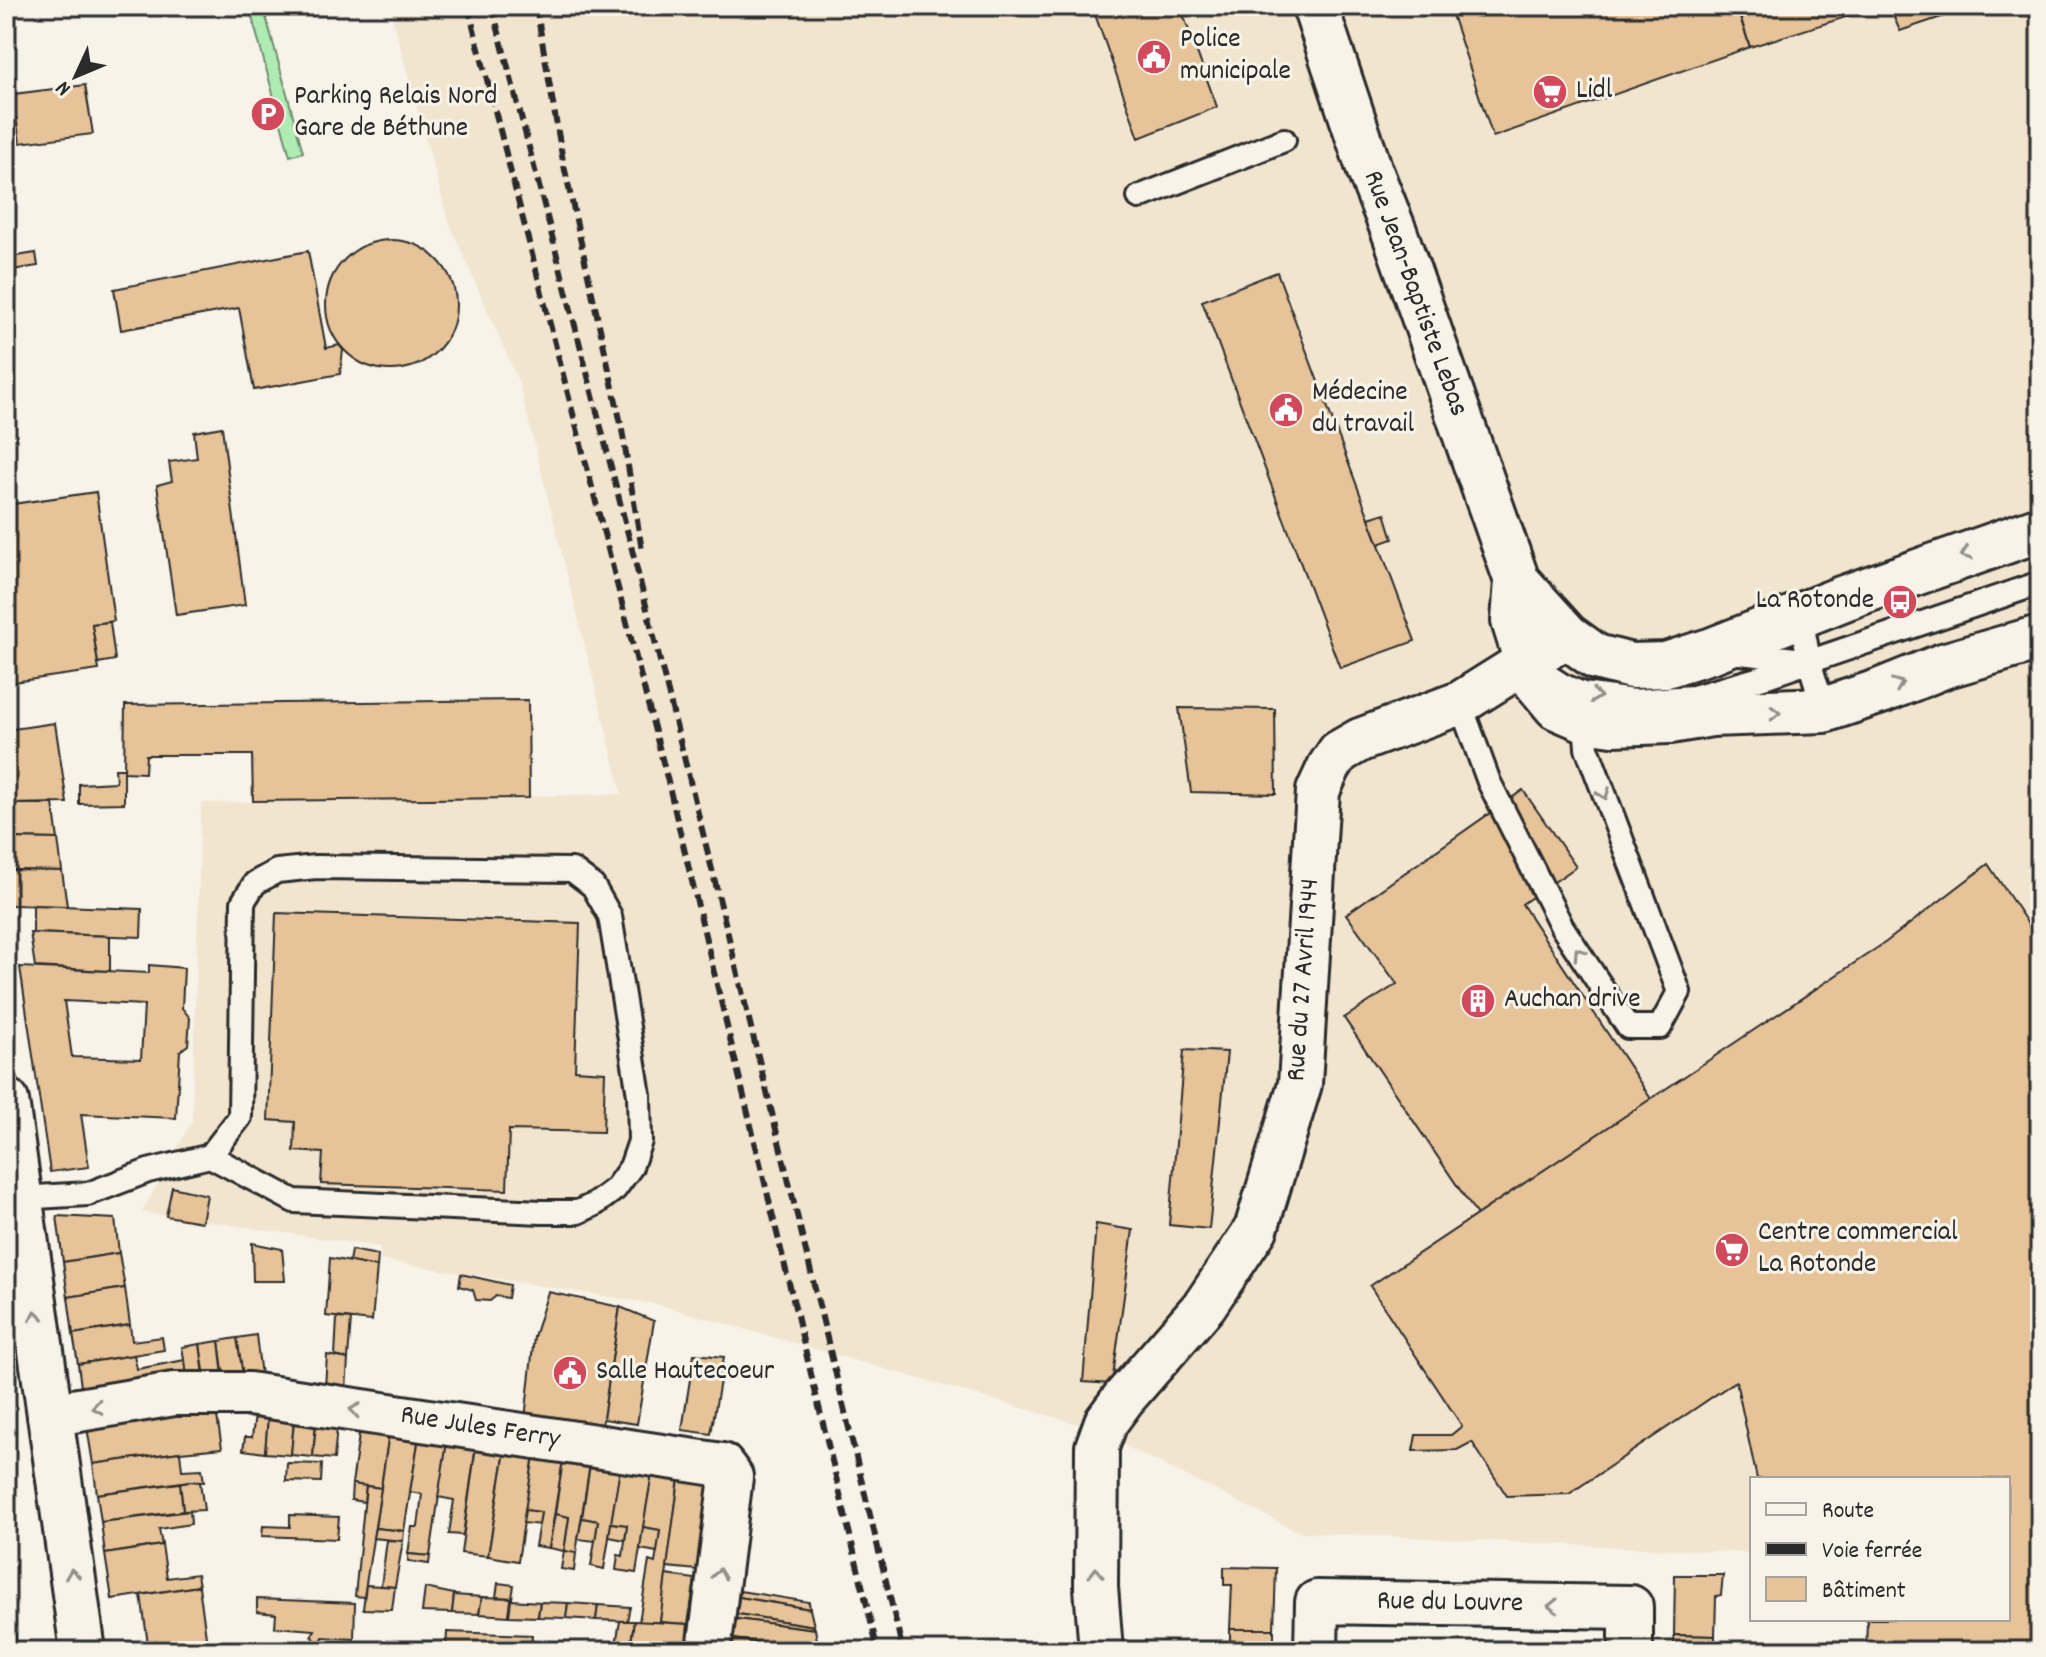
<svg xmlns="http://www.w3.org/2000/svg" width="2046" height="1657" font-family="Dekko,sans-serif">
<rect width="100%" height="100%" fill="#f7f3e8"/>
<filter id="ink" filterUnits="userSpaceOnUse"><feTurbulence type="fractalNoise" baseFrequency=".0125" numOctaves="2"/><feDisplacementMap in="SourceGraphic" scale="16" xChannelSelector="R" yChannelSelector="G"/><feConvolveMatrix kernelMatrix="1 2 1 2 8 2 1 2 1" color-interpolation-filters="sRGB"/></filter>
<g filter="url(#ink)">
<path fill="#f2e5d0" d="M389,6h1651v1645h-174l1,-30 -2,-2h143v-140h-256v74l-453,-21 -214,-106 -425,-121 -280,-45v-13l-238,-35 50,-91 9,-318 421,-9 -103,-411 -71,-163z"/>
<path fill="#afecb3" stroke="#6d8c6f" stroke-width="2" d="M249,6h14l40,146 -13,4z"/>
<g fill="#e6c398" stroke="#2b2b2b" stroke-width="2" fill-rule="evenodd">
<path d="M1092,6h88l37,101 -78,31z"/>
<path d="M1449,6h287l14,41 -257,90z"/>
<path d="M1737,6h144l-131,41z"/>
<path d="M1889,6h85l-74,25z"/>
<path d="M85,85l8,49 -73,9 -4,-26 -10,1v-23z"/>
<circle cx="391" cy="305" r="65"/>
<path d="M308,251l18,97 13,-3 4,5 -3,24 -86,16 -15,-82 -118,22 -7,-41z"/>
<path d="M36,253l2,13 -26,4 -2,-13z"/>
<path d="M1277,272l138,369 -75,27 -138,-367z"/>
<path d="M222,427l23,178 -69,10 -19,-130 15,-4 -3,-19 28,-4 -3,-26z"/>
<path d="M6,480h2l4,24 84,-12 18,129 -22,3 7,46 -93,13z"/>
<path d="M1385,513l8,26 -14,5 -10,-26z"/>
<path d="M110,622l5,38 -17,3 -6,-39z"/>
<path d="M528,700l1,98 -276,3 -1,-46h-106l-1,18 -21,-1 1,-67z"/>
<path d="M1179,708l96,1 1,85 -85,-2z"/>
<path d="M55,723l12,80 -61,1v-74z"/>
<path d="M115,769h9v34l-45,1v-20l37,-2z"/>
<path d="M1523,790l53,77 -54,37 129,195 -174,116 -133,-197 53,-34 -51,-70z"/>
<path d="M6,804h47l5,35 -52,-1z"/>
<path d="M6,838l52,1 4,32 -56,-1z"/>
<path d="M1988,864l52,78v709h-174l1,-30 -2,-2h143v-140h-251l-21,-98 -167,113 -62,2 -35,-54 -15,8 -44,1 3,-16h35l11,-9 -92,-140 516,-344z"/>
<path d="M6,870l56,1 5,35 -56,-1z"/>
<path d="M33,905l109,4 -1,28 -108,-4z"/>
<path d="M276,913l304,10 -5,147 30,2 -2,60 -94,-2 -2,60 -186,-6 2,-31 -29,-2 1,-29 -27,-2z"/>
<path d="M30,933l80,3v35l-75,-4z"/>
<path d="M149,965l35,3 -2,40 8,10 -2,27 -8,6 -4,67 -95,-4 8,53 -39,5 -30,-205 129,6zM64,1001l80,4 -3,54 -69,-2z"/>
<path d="M1184,1050l43,2 -18,177 -40,-4z"/>
<path d="M172,1187l35,8 -5,27 -36,-6z"/>
<path d="M57,1216l58,3 4,34 -56,9z"/>
<path d="M1096,1224l37,6 -21,154 -29,-2z"/>
<path d="M252,1243l30,6 3,32h-32z"/>
<path d="M351,1250l27,5 -1,12 -28,-5z"/>
<path d="M119,1253l6,35 -57,9 -5,-35z"/>
<path d="M330,1258l47,9 -5,54 -46,-5z"/>
<path d="M461,1274l49,11 -2,13 -12,-2 -6,5 -14,-1 -3,-10 -14,-4z"/>
<path d="M125,1288l5,37 -57,9 -5,-37z"/>
<path d="M548,1292l72,15 -20,132 -73,-11 -1,-18 8,-73z"/>
<path d="M620,1307l34,14 -17,103 -34,-5z"/>
<path d="M337,1318l14,1 -3,40 -13,-3z"/>
<path d="M130,1325l2,16 30,-4 2,13 -86,14 -5,-30z"/>
<path d="M256,1335l5,41 -18,3 -6,-41z"/>
<path d="M237,1338l6,37 -19,3 -5,-37z"/>
<path d="M219,1341l4,35 -18,2 -5,-34z"/>
<path d="M200,1344l4,31 -17,2 -5,-30z"/>
<path d="M694,1354l30,3 -13,77 -29,-4z"/>
<path d="M134,1355l3,14 48,-9 2,17 -105,17 -4,-30z"/>
<path d="M327,1355l21,4 -2,32 -21,-3z"/>
<path d="M211,1410h5l6,38 -42,4 -87,12 -6,-37z"/>
<path d="M255,1415l13,2 -3,36 -22,-3 2,-13h7z"/>
<path d="M268,1417l26,3 -3,35 -26,-2z"/>
<path d="M294,1420l22,3 -3,34 -22,-2z"/>
<path d="M316,1423l21,3 -3,33 -21,-2z"/>
<path d="M360,1428l29,5 -8,55 -29,-4z"/>
<path d="M389,1433l30,4 -15,94 -29,-3z"/>
<path d="M419,1437l28,5 -17,114 -22,-2 4,-27h6l4,-33 -12,-2z"/>
<path d="M447,1442l29,4 -13,89 -14,-1 5,-34 -16,-3z"/>
<path d="M476,1446l29,5 -17,105 -27,-3z"/>
<path d="M505,1451l29,5 -16,105 -30,-5z"/>
<path d="M180,1452l2,18 20,-1 2,13 -15,-1 -92,13 -4,-30z"/>
<path d="M534,1456l29,4 -14,88 -14,-2 6,-34 -16,-2z"/>
<path d="M563,1460l27,4 -14,89 -12,-2 5,-34 -14,-3z"/>
<path d="M287,1463l35,1 -1,18 -35,-1z"/>
<path d="M590,1464l30,5 -16,100 -13,-3 7,-45 -16,-3z"/>
<path d="M620,1469l32,5 -16,99 -20,-3 2,-15 5,1 4,-31 -16,-2z"/>
<path d="M652,1474l27,5 -19,143h-21l10,-61 6,2 5,-33 -17,-3z"/>
<path d="M679,1479l29,3 -11,88 -30,-3z"/>
<path d="M189,1481l11,1 4,28 -21,1 -3,-28z"/>
<path d="M180,1483l3,28 -82,11 -4,-28z"/>
<path d="M352,1484l14,2 -2,16 -13,-2z"/>
<path d="M366,1486l15,2 -17,109 -9,-1z"/>
<path d="M525,1510l16,2 -2,13 -16,-2z"/>
<path d="M190,1511l1,13 -32,5 3,16 -57,9 -4,-32z"/>
<path d="M555,1514l14,3 -5,34 -15,-3z"/>
<path d="M290,1515l49,2 -2,22 -75,-3 1,-10 27,1z"/>
<path d="M582,1518l16,3 -3,20 -17,-2z"/>
<path d="M611,1523l16,2 -2,15 -16,-3z"/>
<path d="M643,1527l17,3 -3,22 -17,-3z"/>
<path d="M375,1528l29,3 -1,10 -30,-3z"/>
<path d="M387,1540l16,1 -8,46 -14,-1z"/>
<path d="M162,1545l5,33 30,-4 2,12 -87,13 -7,-45z"/>
<path d="M564,1551l12,2 -2,18 -13,-2z"/>
<path d="M408,1554l22,2 -1,8 -21,-3z"/>
<path d="M1224,1567l52,1 -2,61h-44l2,-44h-8z"/>
<path d="M666,1575l29,4 -7,45 -28,-2z"/>
<path d="M1675,1575h48l-2,20 -5,1 -1,40 -41,-1z"/>
<path d="M498,1583l16,2 -2,13 -16,-1z"/>
<path d="M366,1585l29,2 -3,23 -29,-1z"/>
<path d="M199,1586l9,65h-59l-8,-56z"/>
<path d="M425,1588l29,6 -2,19 -30,-1z"/>
<path d="M740,1591l69,11 1,7 -71,-12z"/>
<path d="M454,1595l28,2 -3,17 -27,-1z"/>
<path d="M10,1596l5,35 -9,2v-36z"/>
<path d="M482,1597l30,1 -3,18 -30,-2z"/>
<path d="M739,1597l71,12 4,17 -77,-12z"/>
<path d="M257,1599l98,4 -1,36 -31,-2 -2,5 -3,1 -7,-7 4,-6 -40,-3 1,-13 -19,-2z"/>
<path d="M511,1600l29,2 -2,15 -29,-1z"/>
<path d="M540,1602l28,1 -2,15 -28,-1z"/>
<path d="M568,1603l30,2 -2,15 -30,-2z"/>
<path d="M598,1605l32,2 -3,14 -31,-1z"/>
<path d="M737,1614l77,12 1,3 -79,-10z"/>
<path d="M736,1619l79,10 4,22 -86,-12z"/>
<path d="M620,1621h14l-4,30 -15,-1z"/>
<path d="M634,1621l54,3 -3,27h-55z"/>
<rect x="1230" y="1629" width="44" height="22"/>
<path d="M15,1631l2,20h-11v-18z"/>
<path d="M447,1632l85,3 -1,16h-85z"/>
<path d="M1674,1635l41,1v15h-41z"/>
<path d="M733,1639l73,11v1h-74z"/>
</g>
<g fill="none" stroke-linecap="round" stroke-linejoin="round">
<g stroke="#2b2b2b" stroke-width="28">
<g id="lane">
<path d="M1139,197l145,-57"/>
<path d="M1801,616l8,45 15,49"/>
<path d="M1731,652l73,8"/>
<path d="M1545,674l17,11 21,9 50,7 60,-4 71,-20 276,-94"/>
<path d="M1460,703l29,79 73,145 66,100h32l19,-35 -92,-244 -2,-29"/>
<path d="M19,1198l69,-4 60,-23 62,-15 84,45 248,11h36l17,-8 20,-15 16,-22 9,-26 -1,-46 -29,-179 -17,-30 -21,-16 -256,-3 -39,4 -22,12 -12,19 -3,215 -30,39"/>
</g>
</g>
<g stroke="#2b2b2b" stroke-width="48">
<g id="street">
<path d="M49,1415l125,-21h75l473,71 9,12 -22,174"/>
<path d="M1101,1651l-5,-64 1,-140 9,-25 17,-23 82,-94 51,-76 44,-145 18,-293 11,-24 10,-15 21,-12 100,-37 107,-67"/>
<path d="M1316,1651l1,-49 314,5v44"/>
</g>
</g>
<g stroke="#2b2b2b" stroke-width="50">
<g id="secondary">
<path d="M1315,6l55,165 25,63 122,347 50,55 29,21 35,9 35,-1 47,-15 131,-52 196,-69"/>
<path d="M1517,581l-3,40 13,41 10,21 20,24 28,12 28,4 57,-2 41,-7 113,-4 57,-19 62,-25 97,-28"/>
<path d="M6,1101l77,550"/>
</g>
</g>
<use href="#lane" stroke="#f7f3e8" stroke-width="22"/>
<use href="#street" stroke="#f7f3e8" stroke-width="42"/>
<use href="#secondary" stroke="#f7f3e8" stroke-width="44"/>
<g stroke="#2b2b2b" stroke-width="6" stroke-dasharray="12 6" stroke-linecap="butt">
<path d="M468,6l199,772 211,873"/>
<path d="M492,6c144,547 278,1096 411,1645"/>
<path d="M536,6l27,155 58,263 21,126"/>
</g>
</g>
<defs><path id="oneway-chevron" d="M-2-3.5L2.5 0L-2 3.5" fill="none" stroke-width="1.6" stroke-linecap="round" stroke-linejoin="round" transform="scale(2)"/></defs>
<g stroke="#918f8a">
<use href="#oneway-chevron" transform="translate(1966 554) rotate(160)"/>
<use href="#oneway-chevron" transform="translate(1898 684) rotate(-22)"/>
<use href="#oneway-chevron" transform="translate(1596 696) rotate(8)"/>
<use href="#oneway-chevron" transform="translate(1775 713) rotate(-1)"/>
<use href="#oneway-chevron" transform="translate(1604 794) rotate(69)"/>
<use href="#oneway-chevron" transform="translate(1579 953) rotate(-123)"/>
<use href="#oneway-chevron" transform="translate(36 1316) rotate(-98)"/>
<use href="#oneway-chevron" transform="translate(97 1407) rotate(171)"/>
<use href="#oneway-chevron" transform="translate(355 1410) rotate(-171)"/>
<use href="#oneway-chevron" transform="translate(1096 1573) rotate(-90)"/>
<use href="#oneway-chevron" transform="translate(72 1574) rotate(-98)"/>
<use href="#oneway-chevron" transform="translate(719 1574) rotate(-83)"/>
<use href="#oneway-chevron" transform="translate(1553 1606) rotate(-179)"/>
</g>
</g>
<defs>
<g id="civic-disc" transform="scale(1.8)"><circle r="9.5" fill="#d1495b" stroke="#f7f3e8"/><path d="M-.6-6.5H3V-4.5H.6V-3L4-1V1h2V6H-6V1h2V-1L-.6-3ZM-1.2 2.5V6h2.4V2.5Z" fill="#fff"/></g>
<g id="supermarket-disc" transform="scale(1.8)"><circle r="9.5" fill="#d1495b" stroke="#f7f3e8"/><path d="M-6-5.5h2.5l.6 2H6L4.5 2H-2.5L-4.4-4H-6ZM-1.5 3.2a1.3 1.3 0 1 0 .1 0ZM3 3.2a1.3 1.3 0 1 0 .1 0Z" fill="#fff"/></g>
<g id="parking-disc" transform="scale(1.8)"><circle r="9.5" fill="#d1495b" stroke="#f7f3e8"/><path d="M-3.5-5.5H1a3.5 3.5 0 0 1 0 7H-1V5.5H-3.5ZM-1-3.4V-.6H.8a1.4 1.4 0 0 0 0-2.8Z" fill="#fff"/></g>
<g id="bus-disc" transform="scale(1.8)"><circle r="9.5" fill="#d1495b" stroke="#f7f3e8"/><path d="M-5-6H5V4H4V6H2V4H-2V6H-4V4H-5ZM-3.5-4V0h7V-4ZM-3.5 1.2v1.5H-2V1.2ZM2 1.2v1.5H3.5V1.2Z" fill="#fff"/></g>
<g id="building-disc" transform="scale(1.8)"><circle r="9.5" fill="#d1495b" stroke="#f7f3e8"/><path d="M-4-6H4V6H1V3H-1V6H-4ZM-2.5-4.3h1.7v1.8h-1.7ZM.8-4.3h1.7v1.8H.8ZM-2.5-1h1.7V.8h-1.7ZM.8-1h1.7V.8H.8Z" fill="#fff"/></g>
</defs>
<g fill-rule="evenodd">
<use href="#civic-disc" x="1154" y="57"/>
<use href="#supermarket-disc" x="1550" y="92"/>
<use href="#parking-disc" x="268" y="114"/>
<use href="#civic-disc" x="1286" y="410"/>
<use href="#bus-disc" x="1900" y="602"/>
<use href="#building-disc" x="1478" y="1001"/>
<use href="#supermarket-disc" x="1732" y="1250"/>
<use href="#civic-disc" x="570" y="1373"/>
</g>
<g text-anchor="middle" dominant-baseline="central" stroke-width="6" stroke-linejoin="round" paint-order="stroke">
<g font-size="28" fill="#2b2b2b" stroke="#f7f3e8" text-anchor="start">
<text x="1180" y="41">Police<tspan x="1180" dy="32">municipale</tspan></text>
<text x="1576" y="92">Lidl</text>
<text x="294" y="98">Parking Relais Nord<tspan x="294" dy="32">Gare de Béthune</tspan></text>
<text x="1312" y="394">Médecine<tspan x="1312" dy="32">du travail</tspan></text>
<text x="1874" y="602" text-anchor="end">La Rotonde</text>
<text x="1504" y="1001">Auchan drive</text>
<text x="1758" y="1234">Centre commercial<tspan x="1758" dy="32">La Rotonde</tspan></text>
<text x="596" y="1373">Salle Hautecoeur</text>
</g>
<g font-size="28" fill="#2b2b2b" stroke="#f7f3e8">
<text transform="translate(1414 294) rotate(70)">Rue Jean-Baptiste Lebas</text>
<text transform="translate(1305 980) rotate(-86)">Rue du 27 Avril 1944</text>
<text transform="translate(480 1429) rotate(9)">Rue Jules Ferry</text>
<text transform="translate(1450 1604) rotate(1)">Rue du Louvre</text>
</g>
</g>
<rect width="2046" height="1657" fill="none" stroke="#f7f3e8" stroke-width="32"/>
<rect x="16" y="16" width="2014" height="1625" fill="none" stroke="#2b2b2b" stroke-width="3" filter="url(#ink)"/>
<rect x="1750" y="1477" width="260" height="144" fill="#f7f3e8" stroke="#a5a39c" stroke-width="2"/>
<rect x="1766" y="1503" width="40" height="12" fill="#f7f3e8" stroke="#a5a39c" stroke-width="2"/>
<text x="1822" y="1517" font-size="24" fill="#2b2b2b">Route</text>
<rect x="1766" y="1543" width="40" height="12" fill="#2b2b2b" stroke="#a5a39c" stroke-width="2"/>
<text x="1822" y="1557" font-size="24" fill="#2b2b2b">Voie ferrée</text>
<rect x="1766" y="1577" width="40" height="24" fill="#e6c398" stroke="#a5a39c" stroke-width="2"/>
<text x="1822" y="1597" font-size="24" fill="#2b2b2b">Bâtiment</text>
<g transform="translate(76 76) rotate(226)" stroke="#f7f3e8" stroke-width="6" paint-order="stroke">
<path d="M0-6L14 30L0 20L-14 30Z" fill="#2b2b2b"/>
<text y="-12" font-size="22" font-weight="bold" text-anchor="middle" fill="#2b2b2b">N</text>
</g>
</svg>
